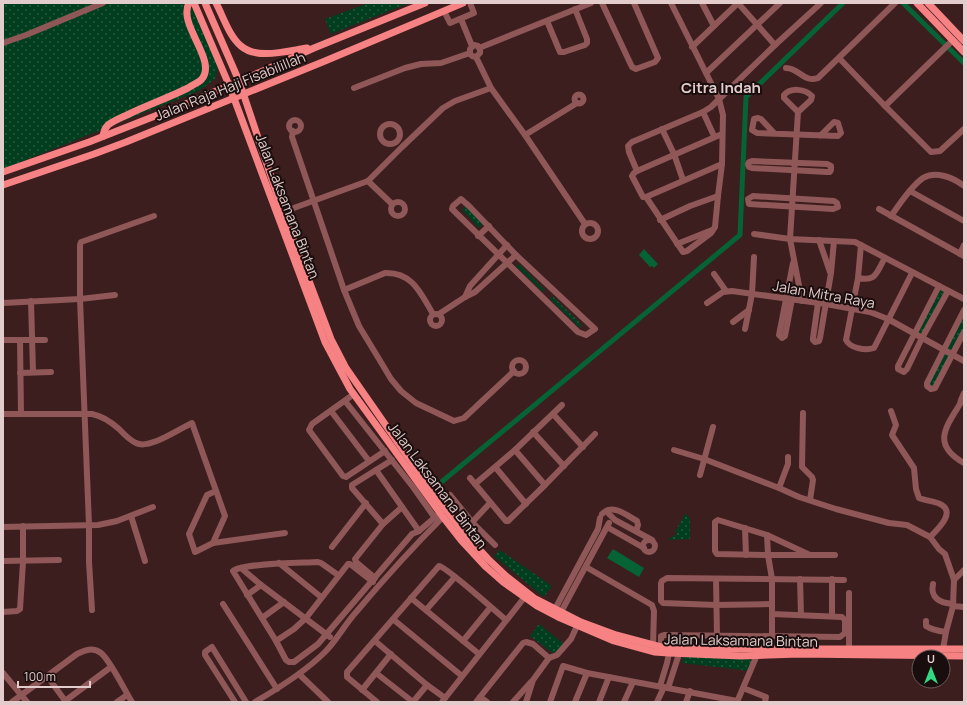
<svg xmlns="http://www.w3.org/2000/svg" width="967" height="705" font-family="Manrope,sans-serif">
<defs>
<pattern id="green-dots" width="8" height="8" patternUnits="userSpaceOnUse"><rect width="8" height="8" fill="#003e1f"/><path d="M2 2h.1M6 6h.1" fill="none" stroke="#25593e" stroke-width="1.8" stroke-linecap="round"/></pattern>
</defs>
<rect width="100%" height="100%" fill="#3c1e1e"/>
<g fill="url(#green-dots)">
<path d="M3,3h192l22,49v20l-2,7 -16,12 -196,78z"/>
<path d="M369,3h40l-78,31 -6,-15z"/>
<path d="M466,206l17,17 -4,5 -17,-18z"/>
<path d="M519,264l26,26 -2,2 -27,-26z"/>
<path d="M939,289l5,2 -23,44 -4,-2z"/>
<path d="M552,296l30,29 -2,3 -30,-29z"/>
<path d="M964,312v15l-12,24 -6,-3z"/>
<path d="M944,352l6,3 -16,32 -6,-3z"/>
<path d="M685,514l5,4v21l-23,1 10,-6 -2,-2z"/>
<path d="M500,550l52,36 -8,11 -50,-41z"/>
<path d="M539,624l25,20 -10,10 -24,-18z"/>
<path d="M684,652l72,1 -5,18 -69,-8z"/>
</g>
<g fill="#056336">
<path d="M644,249l14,15 -4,4 -2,-2 -2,1 -11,-12z"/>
<path d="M613,549l31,19 -5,9 -32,-19z"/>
</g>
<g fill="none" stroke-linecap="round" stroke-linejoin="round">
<g stroke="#056336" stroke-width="5">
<path d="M903,3l61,60"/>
<path d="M439,484l301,-249 6,-138 97,-94"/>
</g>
<g stroke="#8f5757" stroke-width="6">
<path d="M602,3l30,64 4,2 19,-7 3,-4 -24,-55"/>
<path d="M671,3l48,96 4,16 -1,49 -4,32 -3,31 -4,6 -24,18 -4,1 -37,-55h-3l-11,-21 2,-3 3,-2 85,-37"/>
<path d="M702,3l12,23"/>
<path d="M738,3l37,42"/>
<path d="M444,11l6,12 24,-10 -4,-10"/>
<path d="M461,19l11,27"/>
<path d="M547,21l13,31h4l21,-7 2,-2v-4l-12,-30"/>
<path d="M3,43l23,-8 77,-32"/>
<path d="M692,47l46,-44"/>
<path d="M479,48l112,-45"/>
<path d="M476,57l4,-4v-4l-2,-3 -4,-1 -4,4v5l2,2 4,1 15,31 34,47 60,89"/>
<path d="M839,58l46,48 46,46 9,-1 24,-22"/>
<path d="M786,68c13,0 18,15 32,10l77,-75"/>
<path d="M706,73l74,-70"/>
<path d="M354,88l51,-20 16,-4 20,-1 29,-10"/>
<circle cx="579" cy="99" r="4.5"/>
<path d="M885,106l68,-66"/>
<path d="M703,112l11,24"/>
<path d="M798,112l-14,-14v-3c7,-8 21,-6 28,1l-1,4 -13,12 -8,127 12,62"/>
<circle cx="295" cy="126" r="6"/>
<circle cx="390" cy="134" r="10"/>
<path d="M662,129l12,25 9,26"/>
<path d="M293,131l-1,6 52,153 15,36 23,38 9,15 10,12 15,12 38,18 10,-3 50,-47"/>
<path d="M774,133l-13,-14 -3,-1 -4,1 -2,11 5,3 81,3 3,-3 -3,-10 -4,-1 -14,14"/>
<path d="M525,135l52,-32"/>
<path d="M752,161l75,3 4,2v4l-1,2h-3l-75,-4 -3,-1 -1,-3 1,-2z"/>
<path d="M637,171l-8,-19 -1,-6 4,-4 71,-30 8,-5 64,-62 46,-42"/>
<path d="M368,181l24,23"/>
<path d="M910,191l54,30"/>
<path d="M753,196l81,5 3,2 1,4 -5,2 -84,-5 -1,-5z"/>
<path d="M646,197l76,-33"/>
<path d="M461,199l8,7 47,49 79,74 -9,6 -8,-3 -126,-123 1,-3z"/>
<circle cx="398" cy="209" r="7"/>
<path d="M879,209l85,47"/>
<path d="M280,213l88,-32 34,-34 41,-39 12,-7 36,-13"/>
<path d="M891,216c9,-12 19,-29 32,-38 12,-8 31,0 41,8"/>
<path d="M660,220l30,-14 28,-10"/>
<circle cx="590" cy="231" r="8"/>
<path d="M754,234l36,5 65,3 109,57"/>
<path d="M478,236l11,-10"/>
<path d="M819,240l11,32"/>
<path d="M677,244l35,-14"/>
<path d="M861,245l-3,33 -12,62c4,8 19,11 28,8l38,-75"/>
<path d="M960,254l4,-9"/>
<path d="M714,274l12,17"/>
<path d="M858,278c19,4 18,-6 27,-20"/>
<path d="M939,286l-41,80v3l6,3 3,-3 15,-31 26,-47"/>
<path d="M344,290l41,-17c28,-1 36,21 48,41"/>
<path d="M465,297l5,-11 37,-41"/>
<path d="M792,299l-7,37 -3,2 -3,-3 14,-72"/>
<path d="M31,301l2,71"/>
<path d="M3,303l77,-4 35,-4"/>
<path d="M707,303l16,-11 9,-1 94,13 44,8 18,7 76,42"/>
<path d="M818,303l-5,35v2l2,2 4,-1 1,-3 11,-65 3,-32"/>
<path d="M964,310l-37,73v3l4,3 4,-1 29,-56"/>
<circle cx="436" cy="320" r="6"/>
<path d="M439,314l26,-17 10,-5 41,-37"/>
<path d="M733,322l16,-12"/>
<path d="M745,329l7,-35 2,-37"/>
<path d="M3,340h42"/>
<path d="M20,340l1,74"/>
<circle cx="519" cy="367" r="7"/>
<path d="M20,373l31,-1"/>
<path d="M964,393l-3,7 -1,4c-15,24 -28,41 4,59"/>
<path d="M354,394l-42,30 -3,6 34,46 3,1 39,-26"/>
<path d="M345,401l68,86 22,31"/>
<path d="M331,411l38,50"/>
<path d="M891,411l5,14 -4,10 22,33 2,21 3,9c7,3 15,3 21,6 17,8 -3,26 -10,33"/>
<path d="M803,413l-1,54 10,10 1,3 -3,20"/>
<path d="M3,414h89c11,2 19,8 27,15 5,5 10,11 17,14 13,7 43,-14 56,-20l33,93 -12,27"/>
<path d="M553,414l30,33"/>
<path d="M533,432l31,34"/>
<path d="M515,450l30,35"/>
<path d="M674,450l30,9 75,29 20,9 37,12 53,14 18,2 23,12 9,12 6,5 9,26 -1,26 -7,26 -3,17"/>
<path d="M496,468l30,36"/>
<path d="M376,470l43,61"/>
<path d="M700,475l13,-48"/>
<path d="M470,478l36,43h2l37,-36 50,-51"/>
<path d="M475,484l40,-34 47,-45"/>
<path d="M779,488l9,-24v-7"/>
<path d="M216,491l-9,4 -18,39 6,18 18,-9 72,-10"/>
<path d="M450,495l22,27 23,23"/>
<path d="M602,514c11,-11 24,1 35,7l1,4 -2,6"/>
<path d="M609,514l6,6 37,20"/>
<path d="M131,516l14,45"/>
<path d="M383,524l-31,-36v-3l40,-25"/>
<path d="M3,527l95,-2 19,-4 36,-14"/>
<path d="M607,527l37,21"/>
<path d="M745,528l1,27"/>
<path d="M463,532l27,-29"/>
<path d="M767,535l1,20 4,24v56"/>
<circle cx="649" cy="546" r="6"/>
<path d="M332,547l34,-44"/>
<path d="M810,555l-43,-20 -49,-15 -3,2v29l2,3 51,1h67"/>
<path d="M3,561l56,-1"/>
<path d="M279,563l42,34"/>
<path d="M586,567l66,38 2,6 -1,34"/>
<path d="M241,568l20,17 69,52"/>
<path d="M338,575l-17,-12 -3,-1c-15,1 -76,1 -85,9l43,70 10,19 3,2h5l24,-18 94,-110 7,-3 21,-18"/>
<path d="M375,578l-19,-16 -1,-3 28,-35 19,-17"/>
<path d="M800,579l1,36"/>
<path d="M832,579v37"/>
<path d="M954,580l10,-10"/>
<path d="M933,584c-3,14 7,19 20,20"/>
<path d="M849,593v56"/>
<path d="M247,595l14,-10"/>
<path d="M411,598l68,56"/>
<path d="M223,604l54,85"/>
<path d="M772,604l-56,1 -53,-2 -2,-2v-18l1,-2 5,-3 177,2"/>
<path d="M953,606l11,1"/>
<path d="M555,609l43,-80 2,-11"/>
<path d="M92,610l-3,-48v-37l-9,-226v-54l1,-3 3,-1 70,-25"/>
<path d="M426,610l29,-33"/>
<path d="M3,612l14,-1 3,-2 3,-47v-36"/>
<path d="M561,612l48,-89"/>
<path d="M262,618l22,-16"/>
<path d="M394,620l68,56"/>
<path d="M926,621v5c6,4 12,5 20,6"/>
<path d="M276,641l18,-12 12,-11 42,-54h2l23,18"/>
<path d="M375,641l52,44 18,13"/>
<path d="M463,641l27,-33"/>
<path d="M661,647v-11l3,-1 176,2 5,-4v-13l-3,-3 -70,-3"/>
<path d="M713,649l4,-13 -1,-57"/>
<path d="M3,673l24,29"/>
<path d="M376,673l37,29"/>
<path d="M299,674l29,28"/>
<path d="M47,676l19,26"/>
<path d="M660,686l7,-23 2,-10"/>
<path d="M668,688l11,-34"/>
<path d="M743,688l23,9 -1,5"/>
<path d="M362,690l29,-36"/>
<path d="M480,697l7,5"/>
<path d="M65,701l46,-34"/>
<path d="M12,702l65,-48c8,-4 16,-7 24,-1 9,7 24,38 31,49"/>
<path d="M117,702l10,-7"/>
<path d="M235,702l-30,-47v-3l7,-5 34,55"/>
<path d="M255,702c24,-14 50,-30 70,-50 12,-12 20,-28 32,-41 27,-32 56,-64 86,-94"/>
<path d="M377,702l-30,-25v-5l92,-106c8,1 57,46 67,54"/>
<path d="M413,702l14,-17"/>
<path d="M442,702l82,-104"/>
<path d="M476,702l47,-59 3,-1 7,2 16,14"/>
<path d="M513,702l18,-20"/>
<path d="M526,702l7,-22 16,-22 8,-3 14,-16 6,-13"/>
<path d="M550,702l13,-36 24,7 150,28"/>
<path d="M575,702l12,-29"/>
<path d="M599,702l10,-25"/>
<path d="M624,702l9,-20"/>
<path d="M657,702l7,-15"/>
<path d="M686,702l4,-11"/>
<path d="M737,702l20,-47"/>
</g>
<g stroke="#f68283" stroke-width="7">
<path d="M194,3l35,82 96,257 25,47 93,128 18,23 25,27 17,15 34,24 21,11 56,24 40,11 15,1 72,3 58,-2 165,2"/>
<path d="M205,3l34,78 44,131 48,127 15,29 82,118 35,46 25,27 18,17 28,22 47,24 35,13 45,12 52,2h251"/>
<path d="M216,3c7,13 13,33 25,43 16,14 46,5 66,2"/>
<path d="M917,3l47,49"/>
<path d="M928,3l36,38"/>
<path d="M103,136c1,-5 1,-7 5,-11 5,-4 12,-7 19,-10 20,-10 41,-17 61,-27 4,-3 10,-5 13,-8 18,-19 -24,-55 -12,-77"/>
<path d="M3,172l86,-30 99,-39 75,-32 51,-23 111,-45"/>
<path d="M3,185l91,-31 32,-12 199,-81 138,-58"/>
</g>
</g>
<g text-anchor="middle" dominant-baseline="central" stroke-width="4" stroke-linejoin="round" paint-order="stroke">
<g font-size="14" fill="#e2cdcc" stroke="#1a0d0d">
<text transform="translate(230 86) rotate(-22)">Jalan Raja Haji Fisabilillah</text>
<text transform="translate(288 206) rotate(69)">Jalan Laksamana Bintan</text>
<text transform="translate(824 294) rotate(10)">Jalan Mitra Raya</text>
<text transform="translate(438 485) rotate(53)">Jalan Laksamana Bintan</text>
<text transform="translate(741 640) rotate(1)">Jalan Laksamana Bintan</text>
</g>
<g font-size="15" font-weight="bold" fill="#e2cdcc" stroke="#1a0d0d">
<text x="721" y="87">Citra Indah</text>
</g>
</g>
<rect width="967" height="705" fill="none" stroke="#e2cdcc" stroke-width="8"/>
<g transform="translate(931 669)"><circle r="19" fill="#1a0d0d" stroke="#6a5a59"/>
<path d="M0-3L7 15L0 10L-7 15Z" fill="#32d882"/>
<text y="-6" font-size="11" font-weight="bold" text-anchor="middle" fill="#e2cdcc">U</text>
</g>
<path d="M18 681v6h72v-6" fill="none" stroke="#e2cdcc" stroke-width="2"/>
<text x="24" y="681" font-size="12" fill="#e2cdcc" stroke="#1a0d0d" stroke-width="3" paint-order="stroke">100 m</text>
</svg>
